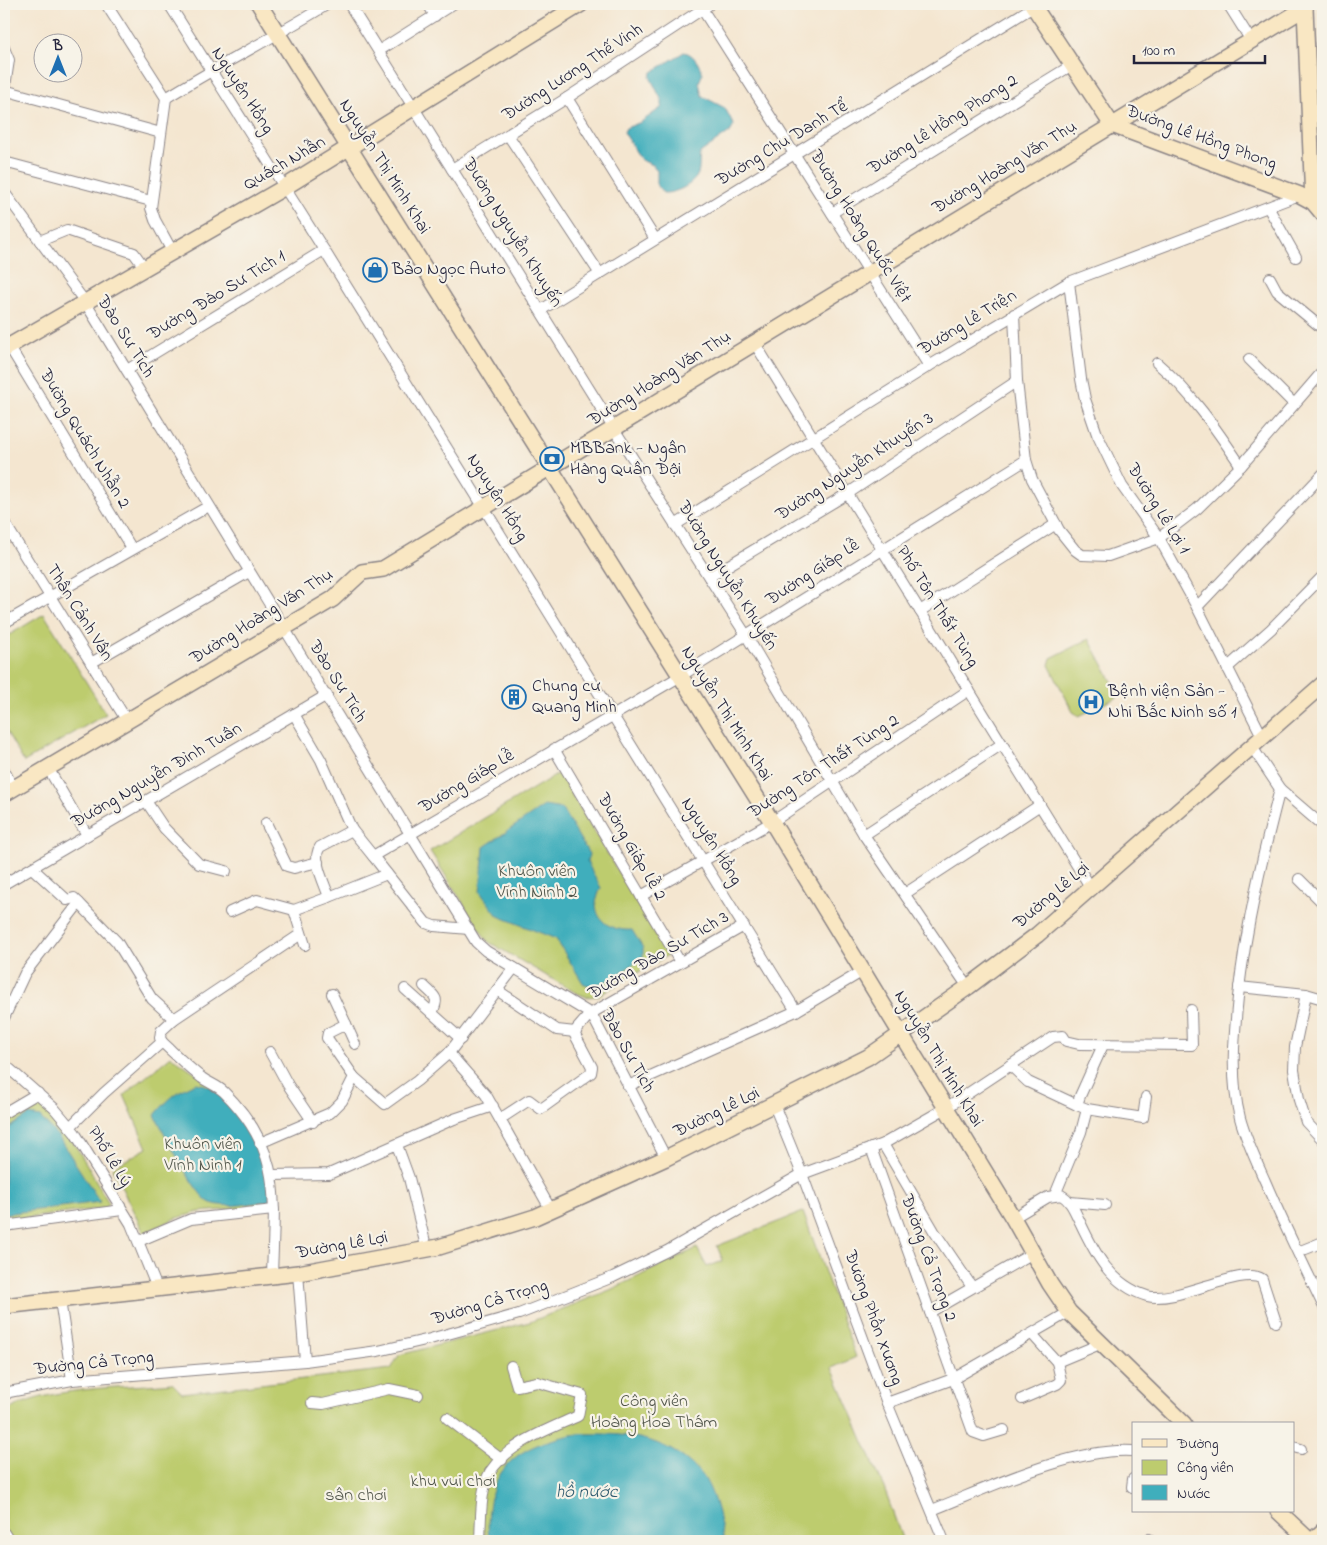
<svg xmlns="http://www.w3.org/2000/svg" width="1327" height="1545" font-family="'Indie Flower',sans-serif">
<rect width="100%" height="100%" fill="#f7f3e8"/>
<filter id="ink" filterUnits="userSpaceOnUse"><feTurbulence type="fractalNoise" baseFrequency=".02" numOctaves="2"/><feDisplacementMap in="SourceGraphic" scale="10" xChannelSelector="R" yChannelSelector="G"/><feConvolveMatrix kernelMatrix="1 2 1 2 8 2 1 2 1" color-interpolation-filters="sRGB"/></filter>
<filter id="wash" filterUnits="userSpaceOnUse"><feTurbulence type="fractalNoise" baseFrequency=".0096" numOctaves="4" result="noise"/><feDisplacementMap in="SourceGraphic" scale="20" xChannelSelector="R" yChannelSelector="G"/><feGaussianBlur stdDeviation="1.12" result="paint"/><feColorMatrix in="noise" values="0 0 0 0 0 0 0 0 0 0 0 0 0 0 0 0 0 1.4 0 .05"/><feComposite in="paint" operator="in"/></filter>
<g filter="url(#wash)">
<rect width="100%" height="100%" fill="#f4e6d0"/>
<g fill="#bdcc6e" stroke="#707754">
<path d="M44,614l62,100 -82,48 -20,-35v-89z"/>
<path d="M1089,639l31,57 -41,20 -6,-4 -24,-47 2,-7z"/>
<path d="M559,773l109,182 -70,41 -11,1 -11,-4 -89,-52 -57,-90z"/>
<path d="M171,1056l45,31 56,119 -73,6 -22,6 -33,15 -32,-65 35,-20 -23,-53z"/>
<path d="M38,1106c28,13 54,70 71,97l-3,5 -102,13v-98l24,-15z"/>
<path d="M803,1212l53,145 -24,11 52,120 19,53h-893l-6,-11v-117c38,-27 121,-25 168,-30l10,10 209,-24 8,-14 131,-33 80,-32 87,-42 10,19 16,-6 -6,-15z"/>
</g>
<g fill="#3faebc" stroke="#30687c">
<path d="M684,52c11,2 14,12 19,21l-4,9 3,14 23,12 9,17 -3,6 -31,22c-1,6 0,14 -2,21 -4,11 -24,20 -35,19l-6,-8v-14l-4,-6 -12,-5 -17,-28 2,-4 15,-6 21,-15v-6l-12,-24 2,-5z"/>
<path d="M544,806l18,3 27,45 -2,8 14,26c-2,4 -5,11 -5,15 0,21 19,28 36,27l11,18v9c-13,9 -46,36 -60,26l-27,-44 -58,-23 -18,-24 4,-45z"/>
<path d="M196,1083c34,3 61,54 70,84 3,10 3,23 4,34 -18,2 -42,8 -59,2 -15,-5 -47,-71 -56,-88 12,-15 23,-25 41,-32z"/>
<path d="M29,1115l11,2 18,19 42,66 -96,12v-83z"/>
<path d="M578,1434c41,-1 80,1 112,29 5,5 12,10 15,16 11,19 15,42 19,62h-235c-6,-70 24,-96 89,-107z"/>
</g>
</g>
<g filter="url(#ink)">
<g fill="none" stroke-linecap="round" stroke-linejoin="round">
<g stroke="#8b8486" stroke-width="12">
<g id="street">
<path d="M106,4l60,94 -15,110 4,12 17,31"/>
<path d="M169,4l155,246 472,761"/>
<path d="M349,4l265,425 132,206 118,200 104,152"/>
<path d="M428,4l7,12"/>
<path d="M699,4l230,362"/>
<path d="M1228,4l22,35"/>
<path d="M4,48l5,12 -5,33"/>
<path d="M380,50l73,-46"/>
<path d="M4,90l157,43"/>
<path d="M166,98c53,-33 109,-61 162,-94"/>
<path d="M567,98l88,141"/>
<path d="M508,135l92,139"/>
<path d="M4,162l147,39"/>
<path d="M452,169l115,-71 143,-94"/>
<path d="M4,192l81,110 391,640 10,9 100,60 8,8 72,139"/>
<path d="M1268,207l28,50"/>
<path d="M832,213l240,-148"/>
<path d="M40,241l27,-11 67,23 10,14"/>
<path d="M1270,278l7,13 46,38"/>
<path d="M1069,282l12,97 4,20 12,35 25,52 37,52 38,69 66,131"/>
<path d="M541,310l497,-306"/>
<path d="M1014,314l3,67 9,79 6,19 27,51 16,20 7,5 26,1 51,-18 38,-29 44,-43 82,-95"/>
<path d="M754,342l337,546"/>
<path d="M9,346l123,203"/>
<path d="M1249,359l45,45"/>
<path d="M1157,363c33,28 60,67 84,103"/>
<path d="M127,370l197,-120"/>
<path d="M4,522l123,199"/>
<path d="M675,525l254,-159 140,-84 233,-88"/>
<path d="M709,577l138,-83 170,-113"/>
<path d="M1197,607l126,-133"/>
<path d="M920,611l136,-87"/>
<path d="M4,623l205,-117"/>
<path d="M91,663l158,-91"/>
<path d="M1227,668l44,-39 52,-53"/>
<path d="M294,714l27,46 31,70 21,26"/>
<path d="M1252,747l28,42 43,37"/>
<path d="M554,749l126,213"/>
<path d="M48,768l39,67"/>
<path d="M4,770l9,18"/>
<path d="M1280,789c-18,69 -34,137 -42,208 -4,40 -8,82 2,121 6,22 16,43 25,63 18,42 38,83 58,124"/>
<path d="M146,801l18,27 35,36 27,7"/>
<path d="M266,823l21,43 7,2 24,-6"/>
<path d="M352,830l-32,17c-9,12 5,37 9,50l58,-23"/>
<path d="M864,835l138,-91"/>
<path d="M32,868l35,32 7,-2 5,5"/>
<path d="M1299,879l24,24"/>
<path d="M4,884l323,-189"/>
<path d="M906,893l134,-88"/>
<path d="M641,896l131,-74 197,-132"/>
<path d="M230,912l27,-12 37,10"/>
<path d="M469,929l-35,-3 -8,-3 -53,-67 306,-179 347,-217"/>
<path d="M305,945l-11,-35 35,-13"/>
<path d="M424,986c11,11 16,11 8,27"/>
<path d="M1239,987l67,7 17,5"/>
<path d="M405,989l56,50"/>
<path d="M497,990l60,40 18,2"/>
<path d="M332,994l14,30 -18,9 -1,5 27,39"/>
<path d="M1306,994l-11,53 -1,23 5,30 7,22 17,18"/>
<path d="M4,1018l21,-45 54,-70 38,39 35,57 22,20"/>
<path d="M346,1024l9,20"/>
<path d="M162,1042c13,12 26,25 40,36 7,5 16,8 22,14 60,59 50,108 48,184"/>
<path d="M270,1052l18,33 25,37"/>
<path d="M449,1053l65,-85"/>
<path d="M4,1064l50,44 21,25 56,91 26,64"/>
<path d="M1010,1065l18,17 49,23"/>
<path d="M628,1086l168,-75 67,-40"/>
<path d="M774,1105l28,69 85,229 57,138"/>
<path d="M1087,1109l56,9 3,-21"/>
<path d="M4,1113l34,-20"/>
<path d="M500,1119l29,-19 12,9 50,-36 1,-6 -17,-32 2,-6 13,-15 154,-88"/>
<path d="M70,1127l34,-34 58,-51 -2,-4 1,-7 13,-12 127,-85"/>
<path d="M260,1143l70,-30 12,-12 12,-24 31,27 32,-23 32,-28 37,42 65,115"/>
<path d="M883,1144l51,87 38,56"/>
<path d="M397,1145l12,33 18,72"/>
<path d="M871,1148l102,284 11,4 20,-6"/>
<path d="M273,1175l56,-1 125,-55 39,-13"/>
<path d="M1055,1195l26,-63 6,-23 -10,-4 3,-9 23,-51"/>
<path d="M1070,1202l35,3"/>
<path d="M1013,1218l35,-21 13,-2c10,5 14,17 19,27 15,32 31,63 67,74 30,8 95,-31 115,-17l14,43"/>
<path d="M4,1226l118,-16"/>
<path d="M139,1241l52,-22 83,-9"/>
<path d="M1298,1252l25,-10"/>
<path d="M298,1273l7,88"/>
<path d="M60,1300l12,80"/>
<path d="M930,1312l103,-59"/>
<path d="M1057,1362l43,-18"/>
<path d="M4,1396l5,-4 63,-12 233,-19 73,-10 52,-12 89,-25 94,-37 54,-26 135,-77 81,-30 63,-36 107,-71 10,-1 3,5 13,3 113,1 -1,-35"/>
<path d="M1022,1399l35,-15 4,-4 -4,-18 -25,-28"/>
<path d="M312,1403l11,1 66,-15 29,6"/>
<path d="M887,1403l66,-24 116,-67"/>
<path d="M447,1418l55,42"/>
<path d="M1293,1447l8,2"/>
<path d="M1132,1487l1,-8"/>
<path d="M932,1510c56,-22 142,-63 201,-59"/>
<path d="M4,1533l5,8"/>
<path d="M1149,1539l1,2"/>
<path d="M480,1541c1,-19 0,-52 10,-69 19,-29 57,-42 88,-56l4,-21 -45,-13 -20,4 -6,-20"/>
</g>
</g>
<g stroke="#8b8486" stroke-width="18">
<g id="secondary">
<path d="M259,4l513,818 241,396 37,66 19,28 115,112"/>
<path d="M1032,4l80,121 188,70 13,7 10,12"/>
<path d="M1305,8l8,194"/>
<path d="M4,349l281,-162 296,-183"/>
<path d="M4,794l329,-195 29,-27 21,-3 922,-561 1,-4"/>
<path d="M4,1306l294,-33 141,-26 96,-30 131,-59 202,-101 100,-70 69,-52 286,-251"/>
<path d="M1278,1511l32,30"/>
<path d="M1312,1541l11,-10"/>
</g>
</g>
<use href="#street" stroke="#fff" stroke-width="10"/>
<use href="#secondary" stroke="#f9e7c3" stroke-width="15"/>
</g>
</g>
<defs>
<g id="shop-ring" transform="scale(1.25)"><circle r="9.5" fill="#f7f3e8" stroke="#1f6fb2" stroke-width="1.5"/><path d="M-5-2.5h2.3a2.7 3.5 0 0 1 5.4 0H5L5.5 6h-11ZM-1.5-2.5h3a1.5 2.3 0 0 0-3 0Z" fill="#1f6fb2"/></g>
<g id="bank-ring" transform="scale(1.25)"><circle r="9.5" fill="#f7f3e8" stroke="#1f6fb2" stroke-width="1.5"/><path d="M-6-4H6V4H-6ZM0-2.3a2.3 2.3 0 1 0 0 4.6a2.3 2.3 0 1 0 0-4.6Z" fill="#1f6fb2"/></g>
<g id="building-ring" transform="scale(1.25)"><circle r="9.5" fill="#f7f3e8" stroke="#1f6fb2" stroke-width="1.5"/><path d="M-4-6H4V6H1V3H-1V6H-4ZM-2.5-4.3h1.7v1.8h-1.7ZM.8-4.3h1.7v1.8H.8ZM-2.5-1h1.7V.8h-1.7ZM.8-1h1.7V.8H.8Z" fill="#1f6fb2"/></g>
<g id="hospital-ring" transform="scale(1.25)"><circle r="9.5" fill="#f7f3e8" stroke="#1f6fb2" stroke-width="1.5"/><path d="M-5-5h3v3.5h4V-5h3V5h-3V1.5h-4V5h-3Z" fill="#1f6fb2"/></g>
</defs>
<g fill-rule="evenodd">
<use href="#shop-ring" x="375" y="270"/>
<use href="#bank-ring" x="552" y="459"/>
<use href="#building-ring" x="514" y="697"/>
<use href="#hospital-ring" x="1091" y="702"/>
</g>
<g text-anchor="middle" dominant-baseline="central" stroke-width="4.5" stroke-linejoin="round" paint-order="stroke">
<g font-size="18" fill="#22223b" stroke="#f7f3e8">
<text transform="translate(573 73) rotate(-33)">Đường Lương Thế Vinh</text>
<text transform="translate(242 91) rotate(57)">Nguyên Hồng</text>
<text transform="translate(943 125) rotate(-32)">Đường Lê Hồng Phong 2</text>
<text transform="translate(1201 138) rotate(20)">Đường Lê Hồng Phong</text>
<text transform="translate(782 144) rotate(-31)">Đường Chu Danh Tể</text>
<text transform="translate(285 164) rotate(-30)">Quách Nhẫn</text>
<text transform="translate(384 167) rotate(58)">Nguyễn Thị Minh Khai</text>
<text transform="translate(1005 168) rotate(-31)">Đường Hoàng Văn Thụ</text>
<text transform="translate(860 227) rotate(58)">Đường Hoàng Quốc Việt</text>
<text transform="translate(512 233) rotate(58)">Đường Nguyễn Khuyến</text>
<text transform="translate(217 296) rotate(-31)">Đường Đào Sư Tích 1</text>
<text transform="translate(968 323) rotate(-31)">Đường Lê Triện</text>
<text transform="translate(125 337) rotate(58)">Đào Sư Tích</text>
<text transform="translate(660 379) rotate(-32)">Đường Hoàng Văn Thụ</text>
<text transform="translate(84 439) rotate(59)">Đường Quách Nhẫn 2</text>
<text transform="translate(855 467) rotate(-33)">Đường Nguyễn Khuyến 3</text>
<text transform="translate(497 498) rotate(58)">Nguyên Hồng</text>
<text transform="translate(1158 509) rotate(58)">Đường Lê Lợi 1</text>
<text transform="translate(813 573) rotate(-33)">Đường Giáp Lễ</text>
<text transform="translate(727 576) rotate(58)">Đường Nguyễn Khuyến</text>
<text transform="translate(937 607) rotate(58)">Phố Tôn Thất Tùng</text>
<text transform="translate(79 613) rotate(58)">Thân Cảnh Vân</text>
<text transform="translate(262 617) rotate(-32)">Đường Hoàng Văn Thụ</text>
<text transform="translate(337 682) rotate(58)">Đào Sư Tích</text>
<text transform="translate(726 714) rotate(58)">Nguyễn Thị Minh Khai</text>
<text transform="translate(824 767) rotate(-33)">Đường Tôn Thất Tùng 2</text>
<text transform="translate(157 776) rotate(-30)">Đường Nguyễn Đình Tuân</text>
<text transform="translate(467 782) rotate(-31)">Đường Giáp Lễ</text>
<text transform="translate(711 842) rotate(58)">Nguyên Hồng</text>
<text transform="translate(631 847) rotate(60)">Đường Giáp Lễ 2</text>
<text transform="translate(1052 896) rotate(-40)">Đường Lê Lợi</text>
<text transform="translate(659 956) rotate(-30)">Đường Đào Sư Tích 3</text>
<text transform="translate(627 1051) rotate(61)">Đào Sư Tích</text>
<text transform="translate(938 1059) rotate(59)">Nguyễn Thị Minh Khai</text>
<text transform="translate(717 1113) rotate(-26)">Đường Lê Lợi</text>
<text transform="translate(109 1157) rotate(58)">Phố Lê Lý</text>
<text transform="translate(342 1246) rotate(-10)">Đường Lê Lợi</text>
<text transform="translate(928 1258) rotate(70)">Đường Cả Trọng 2</text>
<text transform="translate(490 1303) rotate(-17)">Đường Cả Trọng</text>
<text transform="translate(873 1318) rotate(70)">Đường Phồn Xương</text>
<text transform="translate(94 1364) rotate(-6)">Đường Cả Trọng</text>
</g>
<g font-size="18" fill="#22223b" stroke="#f7f3e8" text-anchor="start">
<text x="392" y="270">Bảo Ngọc Auto</text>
<text x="570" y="449">MBBank - Ngân<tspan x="570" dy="21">Hàng Quân Đội</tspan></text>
<text x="532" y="687">Chung cư<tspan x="532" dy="21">Quang Minh</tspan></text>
<text x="1108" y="692">Bệnh viện Sản -<tspan x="1108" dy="21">Nhi Bắc Ninh số 1</tspan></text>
</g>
<g font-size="18" fill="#50554a" stroke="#f7f3e8">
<text x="537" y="872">Khuôn viên<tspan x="537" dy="21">Vĩnh Ninh 2</tspan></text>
<text x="203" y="1145">Khuôn viên<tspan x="203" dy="21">Vĩnh Ninh 1</tspan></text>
<text x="654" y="1402">Công viên<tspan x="654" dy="21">Hoàng Hoa Thám</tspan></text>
<text x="453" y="1482">khu vui chơi</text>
<text x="356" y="1496">sân chơi</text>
</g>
<g font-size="19" font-style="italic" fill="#2e5a6f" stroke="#f7f3e8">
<text x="586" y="1492">hồ nước</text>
</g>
</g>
<rect width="1327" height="1545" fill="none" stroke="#f7f3e8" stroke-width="20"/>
<rect x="1132" y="1422" width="162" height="90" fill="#f7f3e8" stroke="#a29fa3"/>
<rect x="1142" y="1439" width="25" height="8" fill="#f9e7c3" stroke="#a29fa3"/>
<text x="1177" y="1448" font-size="15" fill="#22223b">Đường</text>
<rect x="1142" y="1460" width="25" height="15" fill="#bdcc6e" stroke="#a29fa3"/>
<text x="1177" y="1472" font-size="15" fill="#22223b">Công viên</text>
<rect x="1142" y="1485" width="25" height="15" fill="#3faebc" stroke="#a29fa3"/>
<text x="1177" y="1498" font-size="15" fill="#22223b">Nước</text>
<g transform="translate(58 58)"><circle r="24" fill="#f7f3e8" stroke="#a29fa3"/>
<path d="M0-4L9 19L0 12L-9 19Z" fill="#1f6fb2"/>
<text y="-8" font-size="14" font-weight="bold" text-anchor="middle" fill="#22223b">B</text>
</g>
<path d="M1134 55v8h131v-8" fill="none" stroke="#22223b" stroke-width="2.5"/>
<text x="1142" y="55" font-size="15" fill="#22223b" stroke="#f7f3e8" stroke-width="4" paint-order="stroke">100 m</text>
</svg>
